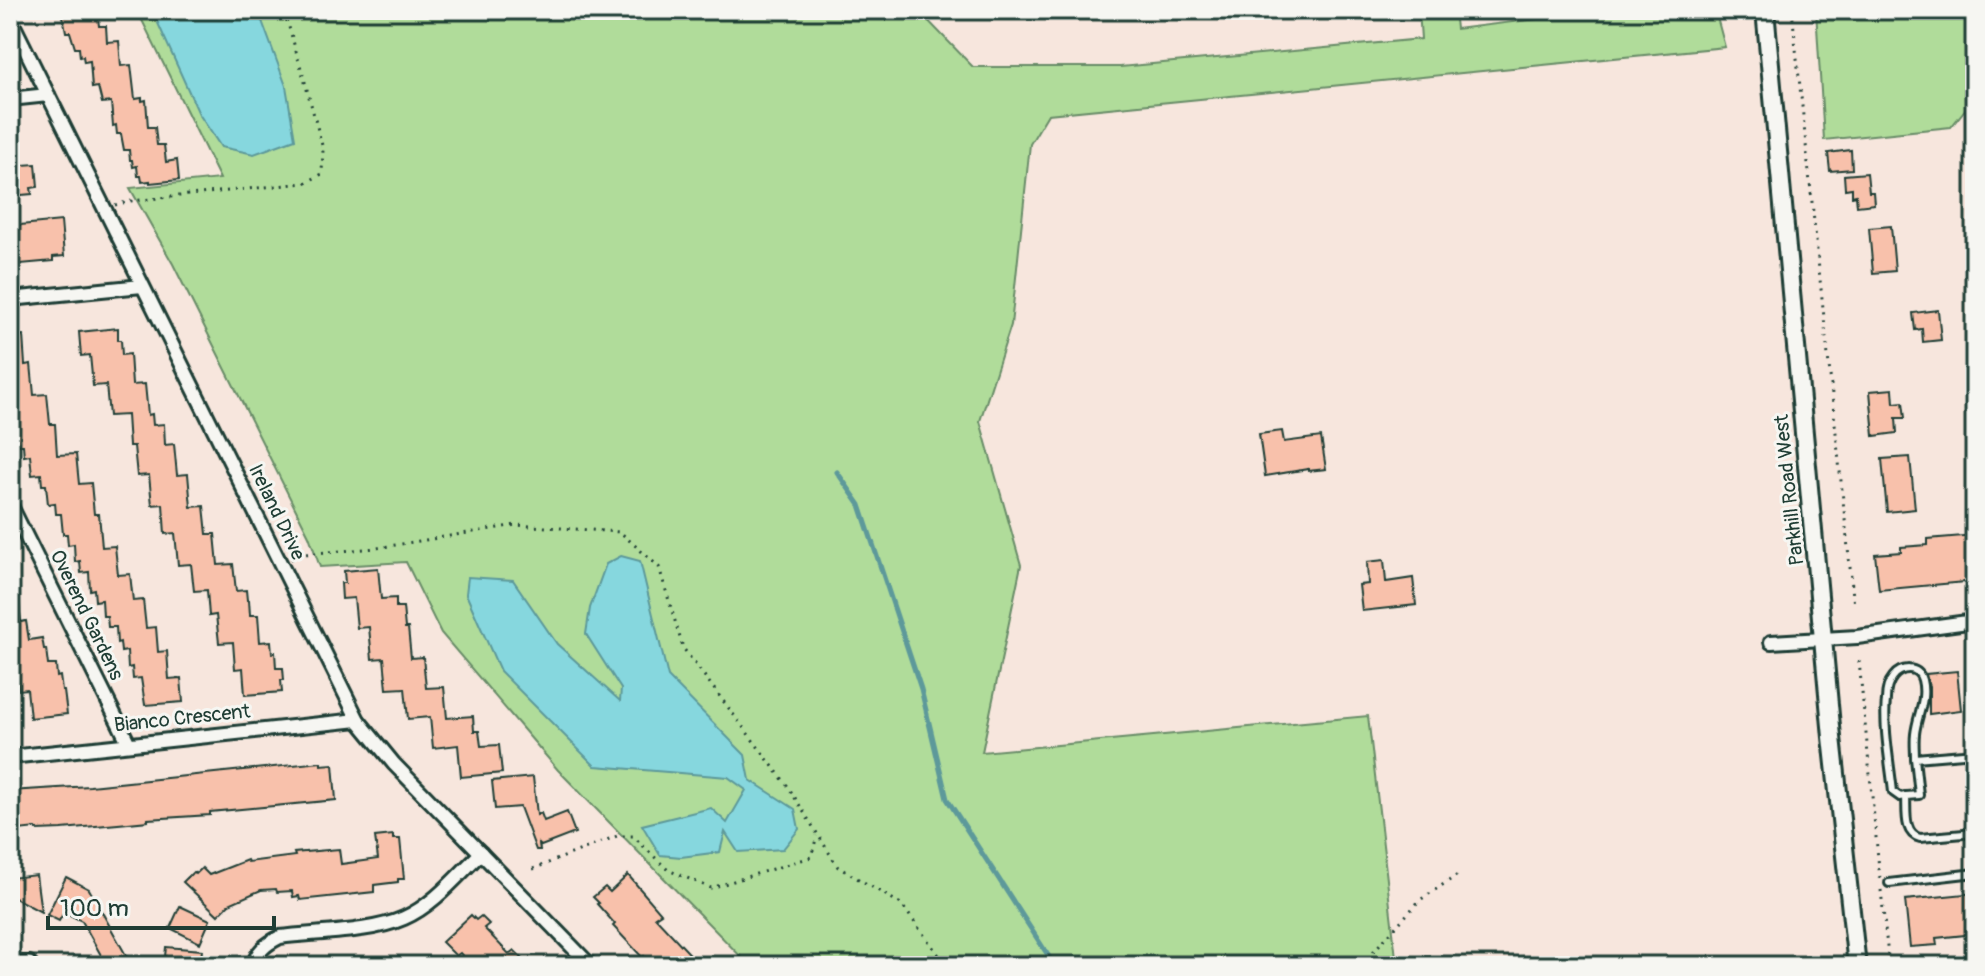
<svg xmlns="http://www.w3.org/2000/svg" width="1985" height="976" font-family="Pangolin,sans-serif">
<rect width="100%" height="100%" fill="#f7e6dd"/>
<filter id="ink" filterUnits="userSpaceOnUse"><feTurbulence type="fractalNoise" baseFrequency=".0125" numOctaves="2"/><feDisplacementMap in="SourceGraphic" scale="16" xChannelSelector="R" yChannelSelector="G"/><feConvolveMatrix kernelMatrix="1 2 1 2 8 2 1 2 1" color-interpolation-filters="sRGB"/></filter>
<g filter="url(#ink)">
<g fill="#b0dc9a" stroke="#688c67" stroke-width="2">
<path d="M137,10h781l55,57h147l301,-28 -2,-29h35l2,19 154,-19h105l10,37 -677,67 -18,30 -19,181 -31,96 41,144 -39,187 386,-36 29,250h-647l-192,-196 -117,-137 -35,-71 -86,5 -11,-31 -136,-272 -43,-76 90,-9z"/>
<path d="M1816,10h159v87l-24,30 -127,13z"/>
</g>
<g fill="#86d7de" stroke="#5d999a" stroke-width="2">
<path d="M152,10h106l28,76 9,53 -41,15 -33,-7 -22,-33z"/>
<path d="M621,556l19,5 28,116 77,78 5,25 45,29 4,20 -16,20 -45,3 -13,-20 -5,20 -39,5 -21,-2 -18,-30 69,-17 16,15 19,-33 -18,-13 -133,-11 -95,-95 -34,-77 2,-17 45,3 44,64 63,57 1,-12 -35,-55 4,-26 16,-44z"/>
</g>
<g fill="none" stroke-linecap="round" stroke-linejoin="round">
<path stroke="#5d999a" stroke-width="5" d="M837,472l23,33 61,184 26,110 108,167"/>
</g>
<g fill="#f8c1ab" stroke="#1f3d34" stroke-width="2">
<path d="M62,10h35l2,16h7l1,16 12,-1 2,25 10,-1 4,34 7,-1v3l4,-1 2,27h7l2,18h7l2,17 11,-2 2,20 -29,3v-2l-8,1 -1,-6h-3l-1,-10 -4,1 -1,-7h-2l-1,-10h-5l-3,-16h-4l-1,-9 -3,1 -2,-24 -9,1 -4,-16 -6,1 -2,-27 -6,1 -1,-6 -3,1 -1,-9h-4l-5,-16h-4z"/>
<path d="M10,125h9l3,40 14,-1 2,23 -7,1 1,6 -22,2z"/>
<path d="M1851,150l1,19 -22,2 -2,-18z"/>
<path d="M1867,173l2,19h4l1,12 -17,2 -1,-11 -4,1v-8l-7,1 -1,-14z"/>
<path d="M61,221l3,35 -11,1v4l-43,4v-39z"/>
<path d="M1891,226l4,45 -22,2 -4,-45z"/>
<path d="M1938,310l3,30 -18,2 -1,-13 -7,1 -2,-17z"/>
<path d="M118,328v12h3l1,15 8,-1 2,31 13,-1 3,31 4,-1 1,11 11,-1 1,21 9,-1 3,31 11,-1 3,33 13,-1 3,28h8l3,31 15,-1 3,27 10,-1 1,10h2l1,15h8l2,27 11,-1 1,12 3,-1 1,16h7l1,12h-3l1,12 -37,3 -2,-27 -8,1 -2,-27 -14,1 -3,-28 -7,1 -2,-26 -13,1 -3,-27 -13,1 -3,-32 -10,1 -2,-30 -11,1 -3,-30 -12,1 -3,-30h-5l-2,-31 -18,1 -3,-31 -13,1 -3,-31 -9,1 -2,-24z"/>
<path d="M23,335l2,30 6,-1 3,31 13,-1 3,30h5l2,31 19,-1 3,30 12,-1 3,31h5l3,33 13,-1 3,29 12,-1 3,27 10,-1 3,28 10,-1 2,25 9,-1 2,28 12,-1 2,24 -38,3 -4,-27 -8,1 -1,-12 -4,1 -1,-17 -6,1 -1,-10 -3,1 -1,-16h-8l-1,-11h-4l-1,-16 -7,1 -1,-12 -4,1 -1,-18 -8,1 -1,-12 -5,1 -1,-18 -6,1 -1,-11h-4l-2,-20h-5l-1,-11 -7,1 -2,-19h-4l-1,-11 -9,1 -2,-20 -6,1 -1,-11h-5l-2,-21 -6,1v-89z"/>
<path d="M1893,389l1,14 9,-1 2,16h-9l1,15 -23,3 -4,-45z"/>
<path d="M1282,431l2,11 37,-5 5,32 -18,2v-2l-43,7 -6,-42z"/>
<path d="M1910,457l5,52 -28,3 -5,-53z"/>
<path d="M1975,535v46l-96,9 -4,-36 26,-2v-5l27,-2v-6z"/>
<path d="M1384,560l2,22 27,-4 3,27 -54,6 -3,-26 9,-1 -1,-22z"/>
<path d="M378,568l3,31 15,-1v9h7l2,21h3l3,30 12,-1 3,31 18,-1 3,31 26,-2 1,15h5l2,15 18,-1 3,28 -41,4 -3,-32 -25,3 -3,-31 -22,2 -3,-31 -18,1 -3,-31 -12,1 -3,-32 -12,1 -3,-30 -12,1 -1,-16h4l-1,-12z"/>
<path d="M18,594l3,28 5,-1 3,19 13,-2 2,11h2l2,16h8l1,12 3,-1 2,15h2l3,23 -37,4 -3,-29 -8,1 -3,-25 -6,1v-71z"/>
<path d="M1957,671l4,39 -32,4v-27l-3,-13z"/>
<path d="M321,762v3l12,-1 3,36 -126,12v3l-62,4v2l-30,3 -56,5 -25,1 -1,-2 -26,3v-40l80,-5z"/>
<path d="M533,777l4,38 4,-2 3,8 23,-9 8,21 -34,13 -2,-2 1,6h-4l-16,-43 -25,2 -3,-28z"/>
<path d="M393,835v4h7l4,40h-6v3l-24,3v7l-74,8 -1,-4 -6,1 -1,-6 -15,1 -1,-3 -15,1 -32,14 -11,11 -35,-33 10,-10 3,2 6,-6 7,7 38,-15 1,2 47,-6 -1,-3 45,-4 2,15 37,-5 -3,-22z"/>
<path d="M36,875l5,37 -28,-15 -3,-19z"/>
<path d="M628,875l33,38 -6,4 46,49h-47l-10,-10 -2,1 -29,-31 2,-2 -18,-20 2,-1 -6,-6 12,-10 5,5z"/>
<path d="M66,877l23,12 43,77h-25l-25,-45 -18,-9 -5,9 -12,-6z"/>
<path d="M1975,893v41l-39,4 1,7 -27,2 -5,-47z"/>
<path d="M180,906l30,14 -10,23 -30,-15z"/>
<path d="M471,915l5,5 5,-4 8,8 -5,4 25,26 5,-4 16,16h-58l-12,-13 -4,3 -14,-14z"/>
<path d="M166,947l36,3 -2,16h-36z"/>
</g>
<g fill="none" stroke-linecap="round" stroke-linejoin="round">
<g stroke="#1f3d34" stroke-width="12">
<g id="service">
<path d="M1975,694l-2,8 2,20"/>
<path d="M1975,753l-60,5 4,37 -13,1c1,15 -3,38 14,42l55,-5"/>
<path d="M1906,796l-6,1 -7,-5c-3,-28 -10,-65 -7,-92 0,-8 2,-17 7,-23 8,-10 25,-12 29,3 5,20 -5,35 -7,54 -1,8 0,16 0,24"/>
<path d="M1889,883l86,-10"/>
</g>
</g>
<g stroke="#1f3d34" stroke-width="18">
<g id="minor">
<path d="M10,18l348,702 36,44 197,202"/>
<path d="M10,99l38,-4"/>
<path d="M10,299l132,-13"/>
<path d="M10,504l119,240"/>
<path d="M1771,642l86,-5 118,-16"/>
<path d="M10,757l348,-37"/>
<path d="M10,963h19l2,3"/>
<path d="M253,966c4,-15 13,-22 27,-29 38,-5 90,-4 124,-19 30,-13 54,-43 77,-65"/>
</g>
</g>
<g stroke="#1f3d34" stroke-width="22">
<path id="secondary" d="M1765,10l67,727 25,229"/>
</g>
<g stroke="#1f3d34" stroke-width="3" stroke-dasharray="2 6" stroke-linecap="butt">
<path d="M1792,10l62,596"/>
<path d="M115,205l16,-4 174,-18 17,-9 1,-25 -18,-67 -21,-72"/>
<path d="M291,559l13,-5 73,-6 139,-23 104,7 39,35 24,81 104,137 51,82 63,37 46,62"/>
<path d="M1859,661l21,218"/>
<path d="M533,869l84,-33h16l35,34 43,18 100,-31 6,-21"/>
<path d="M1881,890l8,76"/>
<path d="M1366,966l6,-13 48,-53 39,-26"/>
</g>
<use href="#service" stroke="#f6f6f2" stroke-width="6"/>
<use href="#minor" stroke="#f6f6f2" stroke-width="12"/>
<use href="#secondary" stroke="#f6f6f2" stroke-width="16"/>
</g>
</g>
<g text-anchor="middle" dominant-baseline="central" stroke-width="6" stroke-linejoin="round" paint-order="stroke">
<g font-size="20" fill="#1f3d34" stroke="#f6f6f2">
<text transform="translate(1789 490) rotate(-96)">Parkhill Road West</text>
<text transform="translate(277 512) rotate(64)">Ireland Drive</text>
<text transform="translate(87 615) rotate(64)">Overend Gardens</text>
<text transform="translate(182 718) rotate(-6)">Bianco Crescent</text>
</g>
</g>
<rect width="1985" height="976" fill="none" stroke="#f6f6f2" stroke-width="40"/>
<rect x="20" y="20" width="1945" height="936" fill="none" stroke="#1f3d34" stroke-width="3" filter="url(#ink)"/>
<path d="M48 916v12h226v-12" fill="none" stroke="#1f3d34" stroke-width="4"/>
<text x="60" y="916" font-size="24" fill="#1f3d34" stroke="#f6f6f2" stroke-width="6" paint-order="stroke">100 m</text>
</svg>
